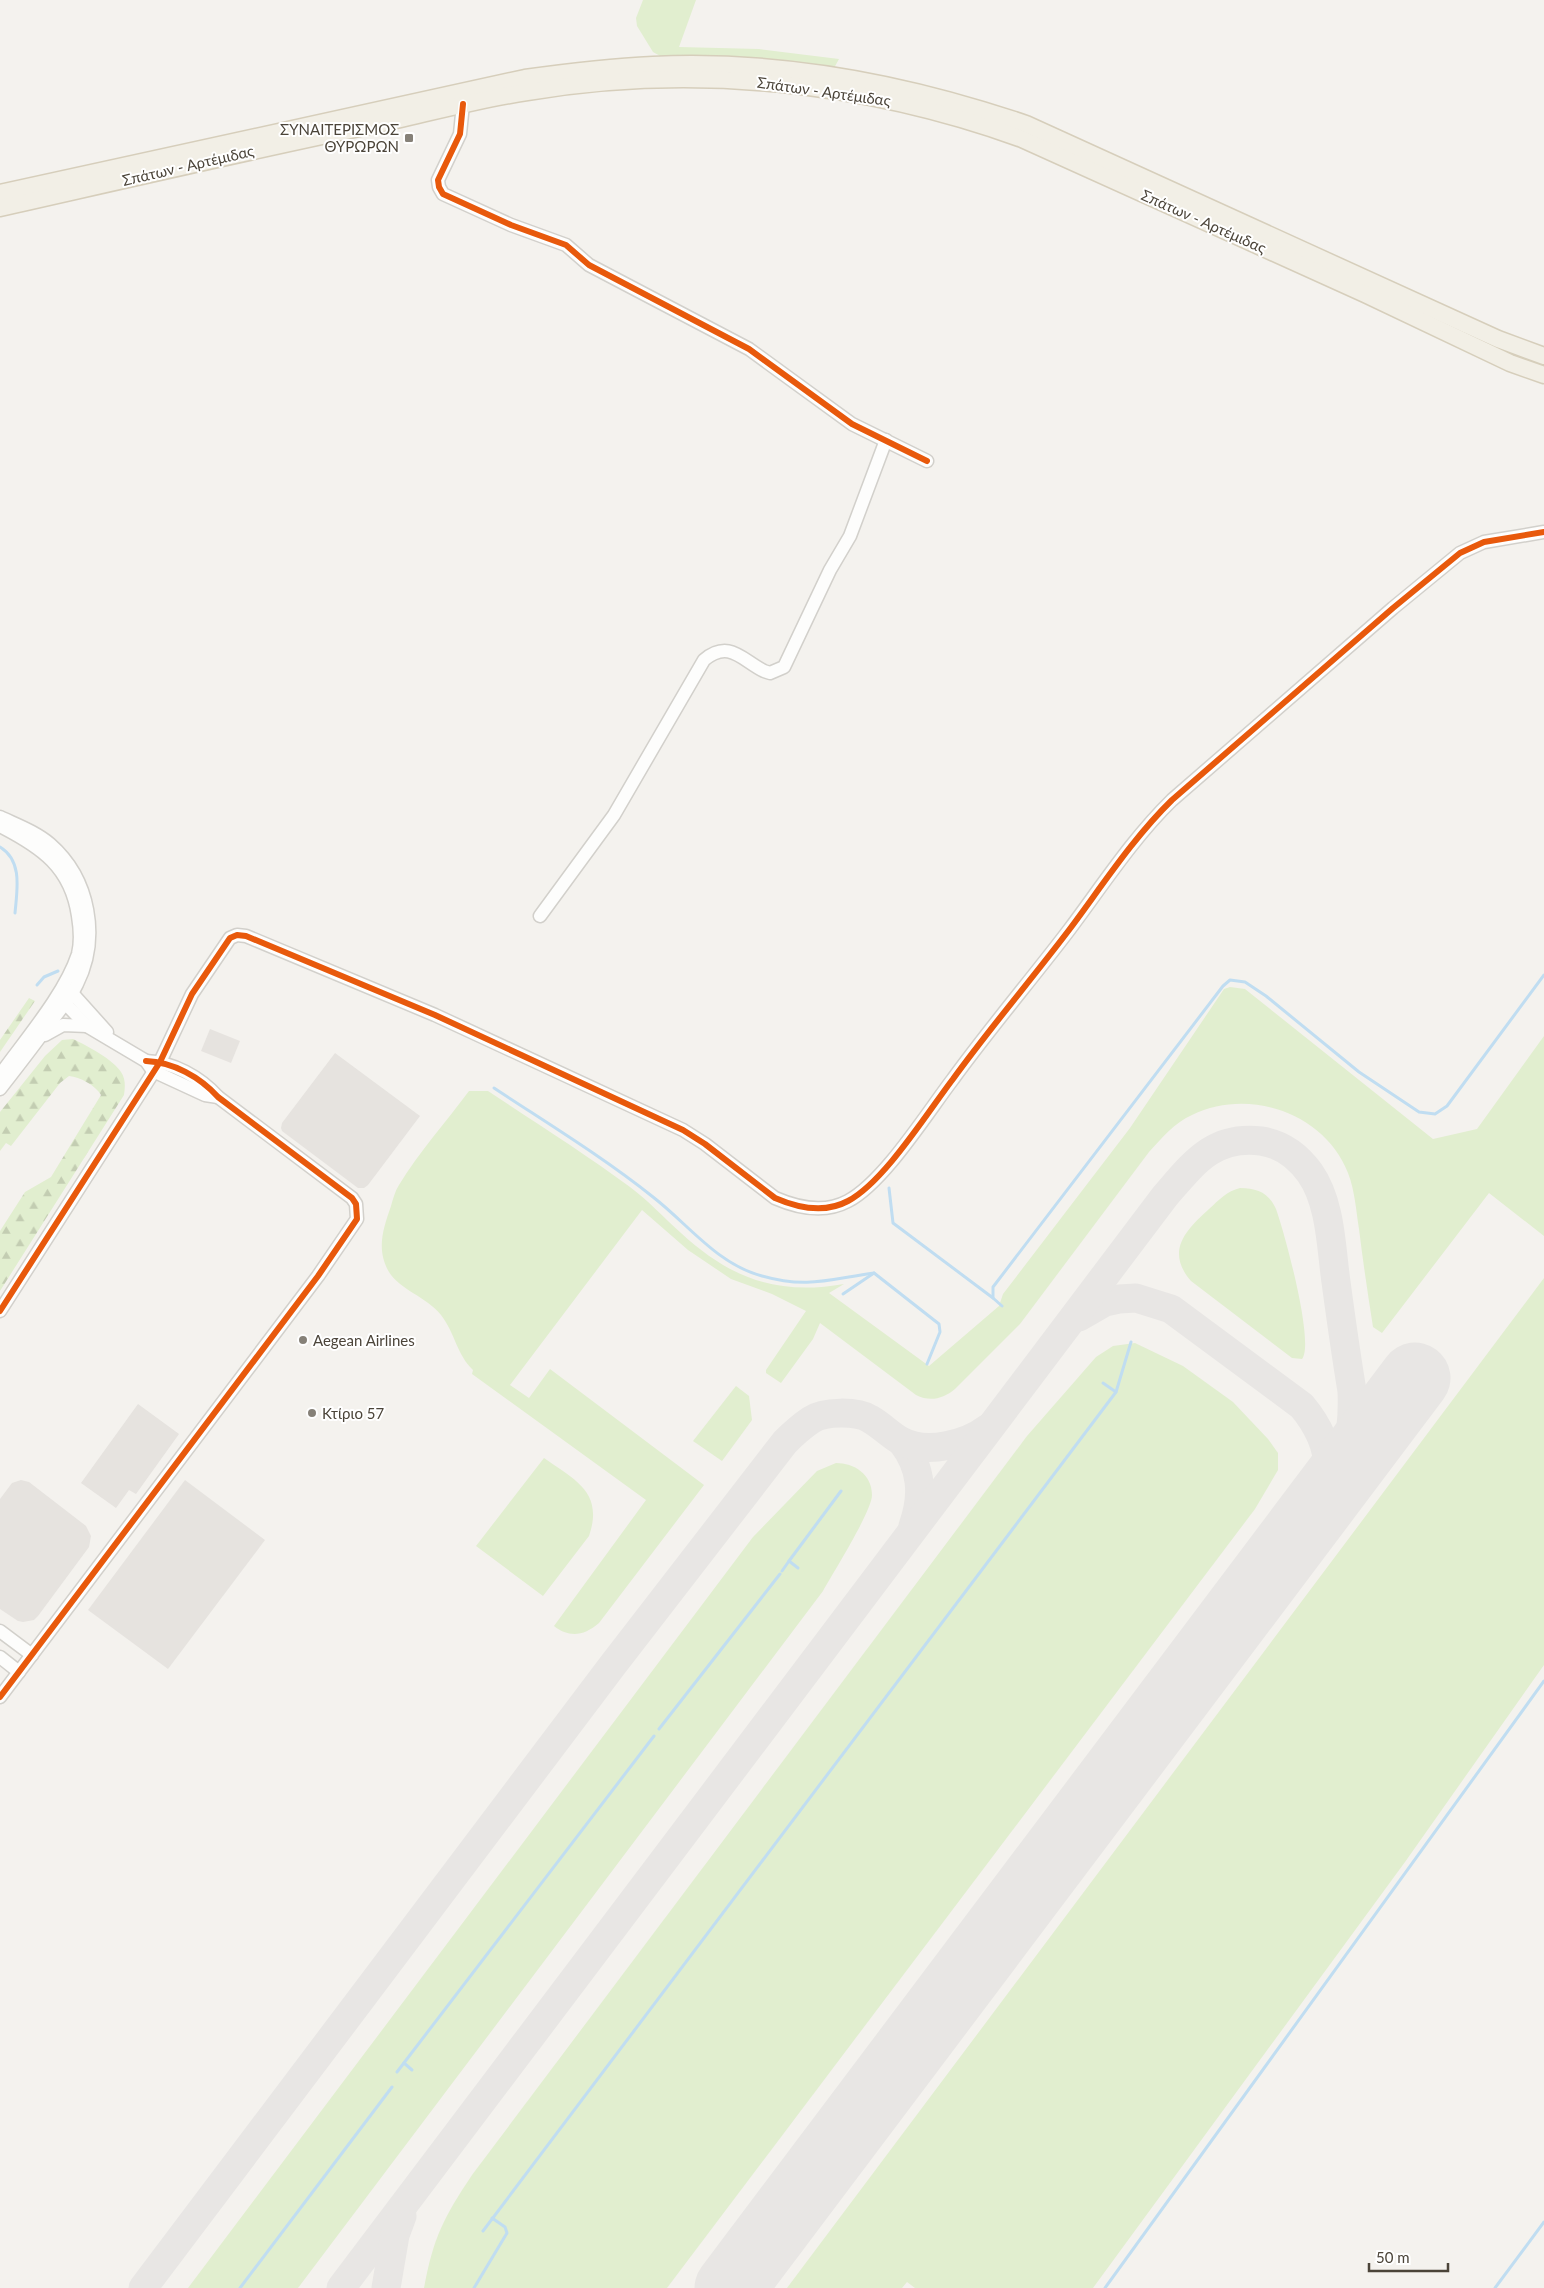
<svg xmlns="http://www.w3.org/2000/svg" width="1544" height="2288" font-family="Lato,sans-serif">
<defs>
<pattern id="forest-firs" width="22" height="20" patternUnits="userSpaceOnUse" patternTransform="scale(1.25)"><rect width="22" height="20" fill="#e1eecf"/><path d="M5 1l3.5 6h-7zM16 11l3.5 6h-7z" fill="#c3cdb2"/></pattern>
</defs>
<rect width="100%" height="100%" fill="#f4f2ee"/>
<g fill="#e1eecf">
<path d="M643,0h53l-17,47 80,2 80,10 -5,9 -172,-11 -9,-5 -16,-26 -1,-8z"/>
<path d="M1230,987l15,2 188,150 44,-10 67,-93v200l-55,-43 -107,140 -9,-6c-5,-32 -10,-65 -14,-98 -3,-18 -4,-38 -11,-56 -23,-60 -99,-86 -156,-58 -18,8 -30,23 -43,37l-129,172 -65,65c-12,10 -25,13 -39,6l-96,-72 -7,16 -32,44 -15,-10v-3l40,-59 -34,-17 -41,-15 -43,-29 -46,-40 -132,175 19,13 21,-29 154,116 -105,138c-15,13 -30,15 -45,3l92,-126 -174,-126 1,-4c-16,-15 -18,-37 -32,-55 -14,-18 -41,-25 -52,-43 -13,-22 -6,-43 2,-66 2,-7 4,-15 8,-21 20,-33 47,-63 70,-94h19c48,32 96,62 142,96 19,14 34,31 51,46 49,45 96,63 163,51l-15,9 100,73 70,-60 4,-12 127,-166 94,-139z"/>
<path d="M1240,1188c17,0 29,5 36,21 8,22 39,134 26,150l-10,-1 -101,-77c-26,-30 -5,-51 18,-72 10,-9 18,-18 31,-21z"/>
<path d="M1544,1278v387l-139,197 -312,426h-178l-8,-6 -5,6h-115z"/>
<path d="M1135,1343l48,23 50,36 35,37 10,14v17l-23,39 -588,779h-243c9,-50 20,-71 48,-113l555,-739 69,-79 17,-11z"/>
<path d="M736,1386l13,10 3,24 -30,41 -29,-20z"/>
<path d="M544,1458c31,22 60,34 45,78l-46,60 -67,-50z"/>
<path d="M836,1463c18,0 36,11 36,32 0,16 -39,78 -49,96l-525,697h-110l565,-751 64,-66z"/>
</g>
<g fill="url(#forest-firs)">
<path d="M29,998l6,3 -35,51v-12z"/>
<path d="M73,1039c13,6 41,21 48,33 5,7 4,16 3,23l-124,196v-60l25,-39 26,-15 50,-82c-6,-10 -21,-18 -32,-19l-9,7 -49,63 -5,-3 -6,8v-39l45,-56 17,-16z"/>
</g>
<g fill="#e6e3df">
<path d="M210,1029l30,12 -9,22 -30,-12z"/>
<path d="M335,1053l85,63 -52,69 -4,3h-6l-76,-57 -1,-3 1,-5z"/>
<path d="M138,1404l41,30 -43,60 -7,-4 -13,18 -35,-25z"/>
<path d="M21,1480l8,2 57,44 5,10 -2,11 -51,69 -4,4 -11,2 -5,-1 -18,-12v-110l12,-16z"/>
<path d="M185,1480l80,60 -97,129 -80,-59z"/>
</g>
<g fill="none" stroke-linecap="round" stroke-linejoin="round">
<g stroke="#c0ddf1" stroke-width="3">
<path d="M0,847c23,14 17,43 15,66"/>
<path d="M37,985l7,-8 14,-6"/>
<path d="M494,1088c53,35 109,69 159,109 36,28 64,67 109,79 45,13 68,3 112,-3"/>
<path d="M889,1188l4,35 100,75"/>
<path d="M843,1294l31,-21 65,51 1,8 -13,32"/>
<path d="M1002,1306l-9,-8v-11l230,-301 7,-6 15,2 21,14 93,76 60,40 16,2 12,-8 97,-131"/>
<path d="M1103,1383l13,9"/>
<path d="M789,1561l52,-70"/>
<path d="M782,1571l7,-10 9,7"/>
<path d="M659,1729l121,-155"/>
<path d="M404,2063l8,7"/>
<path d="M397,2072l257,-336"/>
<path d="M483,2231l633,-839 15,-50"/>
<path d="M240,2288l152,-201"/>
<path d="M474,2288l33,-55 -2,-6 -13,-9"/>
<path d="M1105,2288l439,-607"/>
<path d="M1495,2288l49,-66"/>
</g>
<g stroke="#e8e6e4" stroke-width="29">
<path d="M1079,1317l26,-15 14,-3 17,-1 35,11 131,97c19,23 32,51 23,82"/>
<path d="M902,1442c20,26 22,53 11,84"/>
<path d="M143,2288l469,-622 173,-224c8,-8 17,-16 26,-22 13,-9 46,-9 59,-1 11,6 20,16 31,22 26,14 66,3 87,-13"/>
<path d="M341,2288l824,-1092c28,-32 48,-61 96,-55 21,3 36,14 49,32 21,30 21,74 26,109 5,37 10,73 16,109 2,49 -7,74 -33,115"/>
<path d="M386,2288l9,-53 7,-19"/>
</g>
<path stroke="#e8e6e4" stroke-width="71" d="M730,2288l685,-910"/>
<g stroke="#d2d0cb" stroke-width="15">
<g id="minor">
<path d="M463,104l-3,30 -22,46 1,7 4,7 68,31 55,20 23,20 160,84 103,75 75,37"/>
<path d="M0,817c17,8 36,15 50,27 40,35 50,94 27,140 -6,13 -15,24 -24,35 -17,24 -35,47 -53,70"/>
<path d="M0,826c41,21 71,41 78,90 2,12 3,26 0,38 -13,40 -53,86 -78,121"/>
<path d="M540,916l74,-101 90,-155c25,-21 38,0 60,11l6,2 14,-6 46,-97 20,-34 36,-96"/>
<path d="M66,989l6,4 35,39"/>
<path d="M60,998l27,28 59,35 7,10 52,24 13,2"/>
<path d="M45,1035l18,-10 24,1"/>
<path d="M0,1311l160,-249 32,-68 38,-56 7,-3 9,1 189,79 248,115 22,14 70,54c23,10 49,16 73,3 36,-19 79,-88 105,-122 37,-51 78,-99 116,-149 33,-44 64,-92 103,-130l221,-192 67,-55 24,-11 60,-10"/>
<path d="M0,1631l32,24"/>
<path d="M0,1657l19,15"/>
<path d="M0,1697l318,-421 39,-57 -1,-15 -4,-6 -134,-101c-18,-20 -45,-35 -72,-36"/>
</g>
</g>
<g stroke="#d6cebb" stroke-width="19">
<g id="major">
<path d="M0,193l525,-115c43,-6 85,-11 128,-13 127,-6 253,18 373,59l472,215 46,17"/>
<path d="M0,208c124,-28 249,-57 374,-83 51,-11 101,-25 153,-33 167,-28 337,-10 495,47l343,155 145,69 34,12"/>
</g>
</g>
<use href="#minor" stroke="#fdfdfc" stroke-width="12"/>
<use href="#major" stroke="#f2efe6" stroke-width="16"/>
<g stroke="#fff" stroke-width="9">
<g id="cycleway">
<path d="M463,104l-3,30 -22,46 1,7 4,7 68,31 55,20 23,20 160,84 103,75 75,37"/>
<path d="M0,1311l160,-249 32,-68 38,-56 7,-3 9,1 189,79 248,115 22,14 70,54c23,10 49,16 73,3 36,-19 79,-88 105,-122 37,-51 78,-99 116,-149 33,-44 64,-92 103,-130l221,-192 67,-55 24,-11 60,-10"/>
<path d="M0,1697l318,-421 39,-57 -1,-15 -4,-6 -134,-101c-18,-20 -45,-35 -72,-36"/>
</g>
</g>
<use href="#cycleway" stroke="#e8590c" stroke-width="6"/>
</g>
<g fill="#868178" stroke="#fff" stroke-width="2">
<rect x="404" y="133" width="10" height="10" rx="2.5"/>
<circle cx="303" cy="1340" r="5"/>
<circle cx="312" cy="1413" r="5"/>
</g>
<g text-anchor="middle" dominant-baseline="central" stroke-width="4" stroke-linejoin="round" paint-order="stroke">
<g font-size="15" fill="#4b4439" stroke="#fff">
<text transform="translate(824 91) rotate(8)">Σπάτων - Αρτέμιδας</text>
<text transform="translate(188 165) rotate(-13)">Σπάτων - Αρτέμιδας</text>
<text transform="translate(1204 221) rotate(24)">Σπάτων - Αρτέμιδας</text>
</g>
<g font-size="15" fill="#4b4439" stroke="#fff" text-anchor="start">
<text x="399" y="129" text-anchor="end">ΣΥΝΑΙΤΕΡΙΣΜΟΣ<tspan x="399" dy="17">ΘΥΡΩΡΩΝ</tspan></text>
<text x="313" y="1340">Aegean Airlines</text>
<text x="322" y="1413">Κτίριο 57</text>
</g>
</g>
<path d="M1369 2263v8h79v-8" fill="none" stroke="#4b4439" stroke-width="2.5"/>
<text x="1376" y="2263" font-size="15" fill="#4b4439" stroke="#ffffff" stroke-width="4" paint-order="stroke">50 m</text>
</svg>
